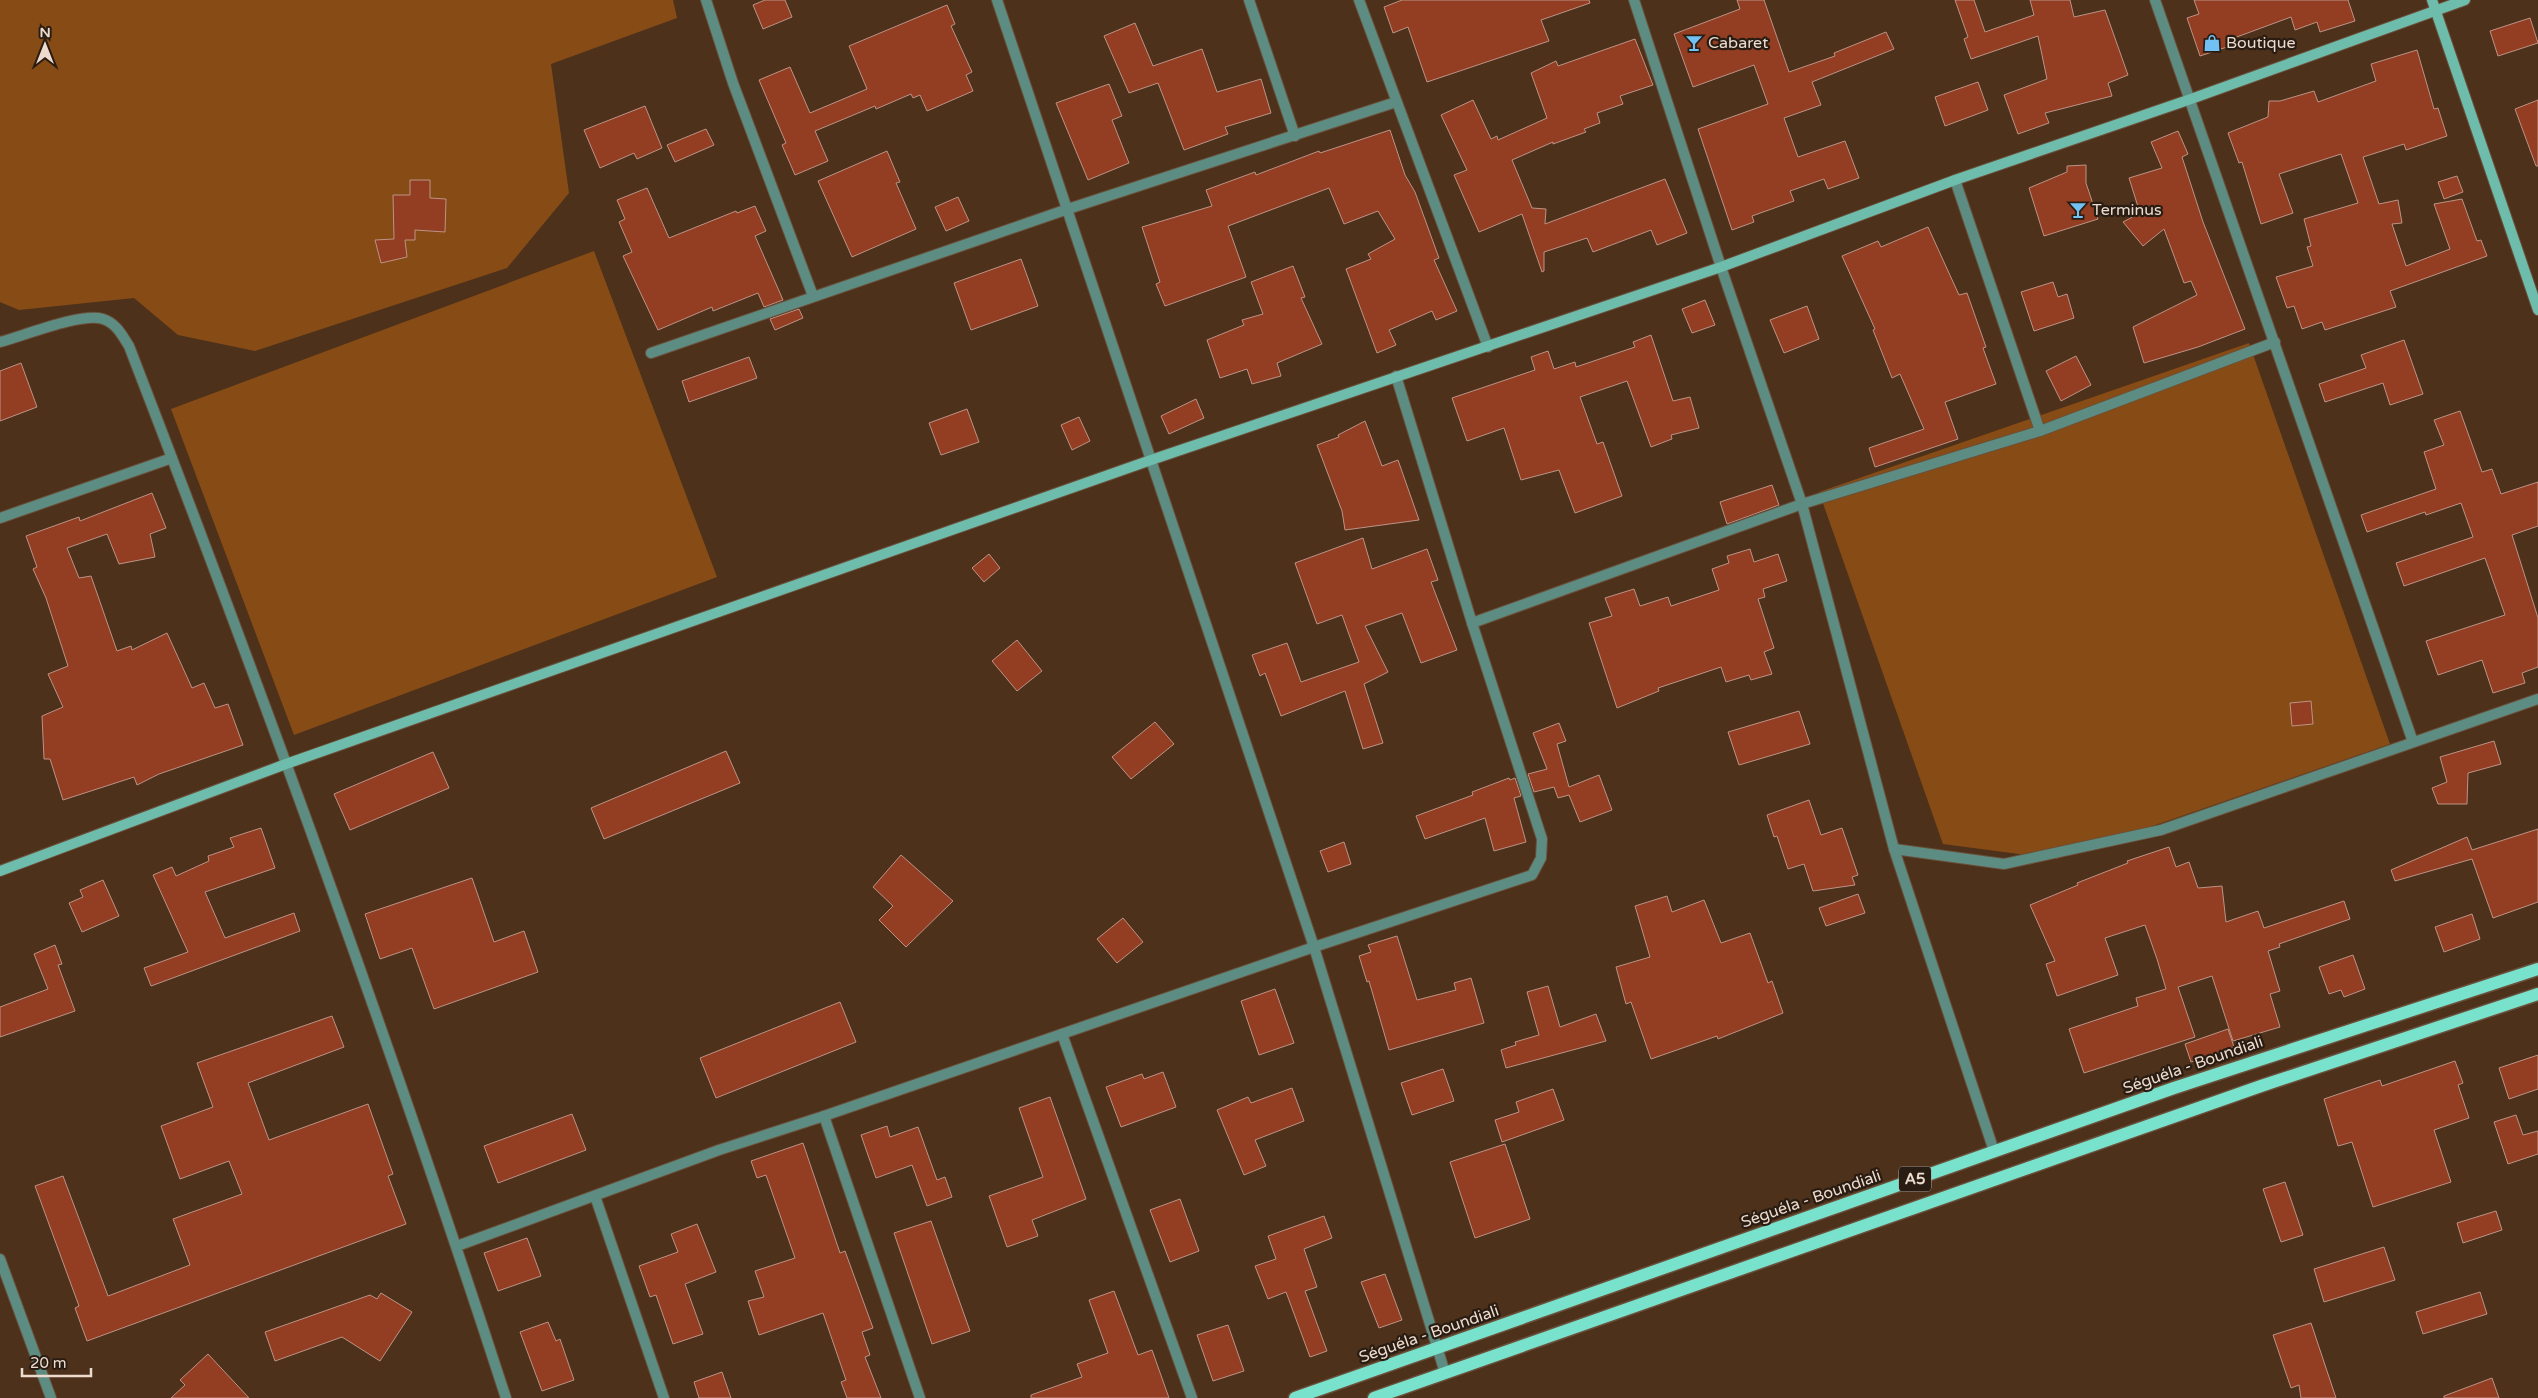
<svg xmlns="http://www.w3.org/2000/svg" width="2538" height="1398" font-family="'Varela Round',sans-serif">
<rect width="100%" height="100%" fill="#4d311b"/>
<g fill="#874c15">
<path d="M0,0h673l4,18 -126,46 18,129 -62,75 -252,83 -77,-16 -44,-37 -115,12 -19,-8z"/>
<path d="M594,251l123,326 -423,158 -123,-326z"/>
<path d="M2249,343l141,401 -333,115 -114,-15 -124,-352z"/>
</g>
<g fill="#933e22" stroke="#bc9386">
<path d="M765,0h20l7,17 -29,12 -10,-24z"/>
<path d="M1402,0h187l1,3 -49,17 8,21 -122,41 -19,-55 -15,6 -9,-26z"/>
<path d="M1737,0h27l25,72 46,-16 -1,-3 52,-21 8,17 -82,33 9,23 -37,13 14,39 47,-16 14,37 -31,11 -4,-10 -34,12 4,10 -42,15 2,6 -22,8 -34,-101 70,-25 -14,-39 -61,22 -19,-53 66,-25z"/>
<path d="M1955,0h19l11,32 49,-17 -4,-15h40l4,17 31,-7 23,65 -20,8 4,13 -67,17 4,10 -31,11 -14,-39 43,-16 -9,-43 -67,23 -7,-20 4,-2z"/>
<path d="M2194,0h154l7,21 -35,11 -3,-10 -22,8 -4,-13 -57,21 2,6 -36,12 -13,-38 12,-4z"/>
<path d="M947,5l8,19 -4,2 21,46 -6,3 7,16 -46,20 -7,-16 -7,3 -2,-4 -35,15 -1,-3 -60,25 13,30 -33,14 -13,-30 4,-2 -27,-63 31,-13 20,46 57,-24 -18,-43z"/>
<path d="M2530,18l8,25 -40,13 -8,-25z"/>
<path d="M1135,23l18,43 49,-17 15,43 44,-13 10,34 -46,14 3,7 -44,16 -26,-67 -29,10 -25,-57z"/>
<path d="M1635,39l18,46 -33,11 3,8 -26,9 3,10 -16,6 2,3 -33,12v-2l-41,18 20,48 14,1 -1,15 120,-45 22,54 -30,12 -6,-15 -58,22 -6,-14 -43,14v19l-2,1 -20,-58 -43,18 -25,-57 13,-5 -26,-55 32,-15 18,39 6,-3 1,4 49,-22 -16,-45 25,-12 2,5z"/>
<path d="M2417,50l17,59 4,-1 9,28 -41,14 -2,-6 -41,13 16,47 19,-4 4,23 -10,1 14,42 44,-17 -16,-45 28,-5 15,42 4,-1 6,16 -97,35 6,16 -71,23 -3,-8 -20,7 -8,-23 -7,2 -11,-31 37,-11 -6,-19 4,-1 -7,-27 54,-16 -17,-49 -62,20 14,39 -32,11 -19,-62 -3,1 -11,-30 40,-16 1,-16h11l34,-10 4,11 58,-21 -5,-17z"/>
<path d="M1978,82l10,28 -43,16 -10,-29z"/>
<path d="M1109,84l13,32 -10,4 17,43 -41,17 -32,-77z"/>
<path d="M2538,100v66h-2l-21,-57z"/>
<path d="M645,106l17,42 -25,11 -3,-6 -34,15 -16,-38z"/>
<path d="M706,129l8,16 -39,17 -8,-17z"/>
<path d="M1390,130l15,45 10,17 24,66 -5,2 23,51 -21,9 -4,-9 -43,19 7,15 -19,8 -31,-84 25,-10 -3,-5 27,-15 -17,-28 -34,13 -15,-36 -101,38 18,51 -81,29 -9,-22 4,-2 -18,-55 70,-21 -6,-16 49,-18 1,3 63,-24 1,2z"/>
<path d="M2178,131l10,23 -6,3 21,65 42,107 -47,18 -54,16 -11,-36 64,-32 -6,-14 -7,2 -20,-54 -21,17 -20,-24 17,-9 -11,-35 33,-10 -11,-26z"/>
<path d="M887,151l13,31 -4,1 20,46 -64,28 -34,-76z"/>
<path d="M2086,165v18l12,36 -54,17 -15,-48 38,-16v-6z"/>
<path d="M2457,176l6,16 -19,7 -6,-17z"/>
<path d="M410,180h20v18l16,1 -1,33 -30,-2v10h-10l2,17 -26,6 -6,-23 19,-1 -1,-44h17z"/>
<path d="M647,188l22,50 67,-27 1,2 18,-7 11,25 -11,5 28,64 -19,7 -6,-14 -45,18 -1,-4 -54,23 -35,-74 9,-4 -13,-30 6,-3 -8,-19z"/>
<path d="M958,197l11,24 -23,10 -11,-24z"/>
<path d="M1928,227l31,68 8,-2 19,54 -3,1 13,36 -51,18 13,37 -83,28 -6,-19 55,-19 -24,-55 -8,4 -19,-48 2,-1 -33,-73 36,-15 3,6z"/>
<path d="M1021,259l17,47 -67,24 -17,-47z"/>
<path d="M1293,266l12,31 -4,1 21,46 -45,19 4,13 -29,8 -5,-15 -27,9 -13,-38 37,-15 -2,-5 21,-6 -12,-32z"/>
<path d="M2053,282l5,15 9,-3 7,24 -40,13 -13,-39z"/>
<path d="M1705,300l10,25 -23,8 -10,-24z"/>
<path d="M1807,306l12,33 -35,14 -14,-33z"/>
<path d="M799,309l4,9 -28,12 -5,-11z"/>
<path d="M1651,335l22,66 17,-4 9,31 -28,7 1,4 -21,8 -24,-66 -47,16 17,47 6,-2 19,54 -47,17 -16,-43 -38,10 -17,-52 -37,13 -15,-43 83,-28 -4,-13 17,-6 6,18 21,-7 1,5 59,-20 -2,-5z"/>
<path d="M2404,340l19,54 -33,11 -7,-22 -58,19 -6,-18 47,-16 -5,-13z"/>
<path d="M2076,356l15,29 -30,16 -15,-30z"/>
<path d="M749,357l8,21 -68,24 -7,-21z"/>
<path d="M21,363l16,44 -37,14v-50z"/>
<path d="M1196,399l8,19 -35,16 -8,-18z"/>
<path d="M967,409l12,33 -38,13 -12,-32z"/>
<path d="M2460,411l22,61 10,-3 9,25 37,-12v44l-26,9 26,83v49l-16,6 3,10 -32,10 -11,-33 -44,15 -12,-34 79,-26 -20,-57 -81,28 -8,-23 77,-26 -12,-34 -35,12 -1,-3 -58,20 -6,-17 75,-26 -12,-37 20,-7 -10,-25z"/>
<path d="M1079,417l11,24 -18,9 -11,-25z"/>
<path d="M1365,421l17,45 16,-6 21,60 -74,10 -3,-19 -25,-66 22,-8 -1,-2z"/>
<path d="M1772,485l7,20 -52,19 -7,-22z"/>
<path d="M152,493l14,35 -16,6 5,23 -36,7 -12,-30 -40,14 12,30 12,-2 26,75 14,-5 1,4 35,-17 25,55 12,-5 11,25 13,-4 15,41 -84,29 -22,11 -3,-8 -71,23 -13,-41h-6l-2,-43 21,-9 -15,-33 20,-8 -22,-68 -13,-29 4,-2 -11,-31 53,-19 1,4z"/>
<path d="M1363,538l9,31 55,-20 11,31 -7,2 26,68 -36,13 -19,-50 -37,13 23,46 -24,12 19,59 -20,6 -18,-58 -64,25 -16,-43 -5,3 -8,-21 35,-12 14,39 58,-20 -17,-47 -25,9 -22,-61z"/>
<path d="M1750,549l4,13 24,-8 9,27 -24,8 2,8 -7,2 16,49 -10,4 8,22 -21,6 -2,-5 -23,7 -5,-15 -63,21 1,3 -42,17 -28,-85 23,-7 -7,-18 29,-9 6,17 28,-9 3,9 48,-16 -7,-21 17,-6 -2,-7z"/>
<path d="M989,554l11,14 -16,14 -12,-14z"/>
<path d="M1017,640l25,31 -25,20 -25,-30z"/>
<path d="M2311,701l2,23 -21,2 -2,-23z"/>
<path d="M1799,711l11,33 -71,21 -11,-33z"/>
<path d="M1155,722l19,22 -43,35 -19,-22z"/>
<path d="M1559,723l7,18 -9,3 12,43 30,-12 13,35 -32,12 -11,-27 -11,3 -4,-11 -20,5 -6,-18 19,-5 -14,-36z"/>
<path d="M2494,741l7,23 -33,9 -1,31h-29l-6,-16 15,-6 -7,-25z"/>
<path d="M726,751l14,32 -136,56 -13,-31z"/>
<path d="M433,752l16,36 -99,42 -16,-36z"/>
<path d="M1509,778l1,2 5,-2 6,18 -7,2 12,44 -32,9 -9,-33 -60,21 -9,-23 57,-21 -1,-3z"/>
<path d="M1809,800l12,35 21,-7 16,47 -6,2 3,8 -42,6 -9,-27 -16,5 -11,-33 -3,1 -7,-22z"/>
<path d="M261,828l14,40 -70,24 20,46 69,-25 6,18 -149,55 -7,-18 44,-16 -35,-77 19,-8 4,9 33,-15 -1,-5 26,-9 -4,-9z"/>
<path d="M2538,829v73l-45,16 -21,-59 -77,22 -4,-11 76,-33 5,13z"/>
<path d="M1344,842l7,22 -23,8 -8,-21z"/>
<path d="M2169,847l7,20 13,-5 9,26 24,-2 4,36 32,-11 6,17 80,-27 6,18 -71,25 1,3 -12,4 12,40 -10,3 10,33 -47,14 -21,-65 -34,11 17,50 -111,36 -15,-44 69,-23 -2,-8 30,-9 -9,-30 -12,-34 -40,13 13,37 -61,21 -11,-32 9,-3 -25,-56 48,-20 -1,-2 51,-20 -1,-2z"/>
<path d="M901,855l52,46 -47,46 -27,-27 14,-14 -20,-19z"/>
<path d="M472,878l22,64 30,-11 14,41 -104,37 -22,-61 -32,11 -15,-45z"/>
<path d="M103,880l16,36 -37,16 -13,-29 14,-6 -3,-7z"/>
<path d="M1858,894l7,19 -39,13 -7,-18z"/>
<path d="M1667,896l5,16 32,-12 17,43 29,-10 18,50 4,-2 11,32 -65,26 -1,-3 -66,23 -20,-57 -5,2 -10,-37 34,-10 -15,-51z"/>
<path d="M2472,914l8,25 -36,13 -9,-25z"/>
<path d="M1123,918l20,24 -26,21 -20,-24z"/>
<path d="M1397,936l20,64 39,-10 -2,-7 17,-5 13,45 -95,27 -20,-69 -2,1 -8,-26 12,-4 -3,-7z"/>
<path d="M55,945l7,19 -4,1 17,46 -75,26v-30l48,-18 -14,-35z"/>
<path d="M2353,955l12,34 -21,8 -3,-7 -12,4 -10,-27z"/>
<path d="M1548,986l12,41 36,-13 10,27 -100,27 -5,-18 15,-5 -1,-3 24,-7 -12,-43z"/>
<path d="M1275,989l19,54 -35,12 -18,-54z"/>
<path d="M840,1002l16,40 -140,56 -16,-40z"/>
<path d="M332,1016l12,31 -96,36 21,57 99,-36 25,70 -5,2 18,48 -319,117 -12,-33 4,-2 -44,-120 28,-10 45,120 82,-31 -17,-46 69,-25 -13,-33 -49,18 -19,-53 52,-19 -16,-44z"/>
<path d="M2228,1029l6,18 -43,15 -6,-18z"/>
<path d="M2538,1055v34l-29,10 -10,-31z"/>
<path d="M2455,1061l8,22 -5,2 11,33 -35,12 17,52 -78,25 -21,-65 -14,4 -14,-47 56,-19 2,6z"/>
<path d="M1443,1069l11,32 -42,14 -11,-32z"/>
<path d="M1163,1072l13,35 -55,20 -15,-40 36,-13 2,5z"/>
<path d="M1292,1088l12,33 -49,19 11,26 -22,9 -27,-65 31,-13 3,6z"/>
<path d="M1553,1089l11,31 -62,22 -7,-22 24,-8 -3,-10z"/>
<path d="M1050,1097l36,102 -54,21 6,16 -31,11 -18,-51 54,-19 -24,-69z"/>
<path d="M572,1114l14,36 -88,33 -14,-37z"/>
<path d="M2516,1115l7,20 15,-4v23l-30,10 -14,-42z"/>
<path d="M887,1126l3,11 28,-10 19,53 8,-3 7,20 -25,9 -15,-41 -36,13 -15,-43z"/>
<path d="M803,1143l37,110 5,-2 28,77 -11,4 8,23 -5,2 16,41h-34l-6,-16 5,-2 -23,-67 -64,22 -11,-34 16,-4 -9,-26 40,-13 -29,-83 -9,3 -6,-17z"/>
<path d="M1505,1144l25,75 -55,19 -25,-76z"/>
<path d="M2285,1182l18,53 -22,7 -18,-53z"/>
<path d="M1180,1199l19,52 -29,11 -20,-52z"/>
<path d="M2496,1211l6,19 -39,13 -6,-20z"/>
<path d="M1324,1216l8,22 -28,11 13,38 -12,4 22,60 -17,6 -24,-65 -18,7 -13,-33 21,-7 -8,-23z"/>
<path d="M931,1221l39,110 -38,13 -38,-111z"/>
<path d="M697,1224l19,48 -31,12 18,50 -30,10 -17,-49 -6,2 -11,-31 39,-14 -7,-18z"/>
<path d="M527,1238l14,38 -43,15 -14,-38z"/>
<path d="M2384,1247l11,33 -71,22 -10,-33z"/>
<path d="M1385,1274l17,46 -23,8 -18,-46z"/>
<path d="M1114,1291l24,64 14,-5 17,48h-138v-3l51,-18 -5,-13 31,-11 -19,-53z"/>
<path d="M2480,1292l7,22 -64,20 -7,-22z"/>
<path d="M381,1293l31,19 -32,49 -38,-24 -67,24 -10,-29 105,-37 7,4z"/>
<path d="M548,1322l8,19 4,-2 14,41 -32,11 -22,-59z"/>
<path d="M2311,1323l25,75h-35l-2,-13 -8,3 -18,-53z"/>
<path d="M1228,1325l16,46 -31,10 -16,-46z"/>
<path d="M208,1354l41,44h-78l14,-13 -5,-5z"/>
<path d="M722,1372l9,26h-32l-5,-16z"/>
<path d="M2492,1378l7,20h-55v-2z"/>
</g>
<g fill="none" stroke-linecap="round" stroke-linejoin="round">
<g stroke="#6a503b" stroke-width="12">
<g id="street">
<path d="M706,0l27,83 80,213"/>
<path d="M997,0l317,947 131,426"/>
<path d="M1249,0l46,136"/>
<path d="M1359,0l129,347"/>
<path d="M1634,0l87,267 81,237 92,345 100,302"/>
<path d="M2155,0l258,742"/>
<path d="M1955,180l85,251"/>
<path d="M0,342c23,-6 82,-30 103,-23 13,4 19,16 26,27 134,347 262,698 377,1052"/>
<path d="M651,353l417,-144 328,-107"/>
<path d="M0,518l172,-60"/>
<path d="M1472,623l330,-119 238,-73 235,-89"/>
<path d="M1894,849l110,15 157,-34 377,-131"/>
<path d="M1062,1034l130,364"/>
<path d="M824,1116l96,282"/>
<path d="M595,1196l69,202"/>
<path d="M457,1246l262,-96 105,-34 490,-169 218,-72 9,-17 1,-19 -70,-216 -76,-247"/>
<path d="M0,1259l51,139"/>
</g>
</g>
<g stroke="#6a503b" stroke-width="12">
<g id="secondary">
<path d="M2432,0l106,310"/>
<path d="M0,871l286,-107 865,-304 570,-193 234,-87 236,-81 274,-99"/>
</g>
</g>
<g stroke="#6a503b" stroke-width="15">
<g id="primary">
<path d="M1295,1398l879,-310 364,-119"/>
<path d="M1374,1398l887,-312 277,-92"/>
</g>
</g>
<use href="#street" stroke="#5d8d82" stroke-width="10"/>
<use href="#secondary" stroke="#6ebdac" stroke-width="10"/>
<use href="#primary" stroke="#79e2cc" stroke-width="12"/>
</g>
<defs>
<g id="bar-bare" transform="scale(1.35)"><path d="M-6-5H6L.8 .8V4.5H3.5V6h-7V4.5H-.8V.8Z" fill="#71c1f5" stroke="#291c12" stroke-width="2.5" paint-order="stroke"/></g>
<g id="shop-bare" transform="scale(1.35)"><path d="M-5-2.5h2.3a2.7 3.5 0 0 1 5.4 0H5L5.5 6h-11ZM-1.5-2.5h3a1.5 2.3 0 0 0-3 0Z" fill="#71c1f5" stroke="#291c12" stroke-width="2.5" paint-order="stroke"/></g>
</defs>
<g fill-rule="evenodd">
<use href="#bar-bare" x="1694" y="43"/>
<use href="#shop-bare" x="2212" y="43"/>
<use href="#bar-bare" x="2078" y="210"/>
</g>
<g text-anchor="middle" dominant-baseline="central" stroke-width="4.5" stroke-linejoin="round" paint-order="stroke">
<rect fill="#291c12" stroke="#b2a296" stroke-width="1" x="1899" y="1166.5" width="32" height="25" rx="4"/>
<g font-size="15" font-weight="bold" fill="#eddbce">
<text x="1915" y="1179">A5</text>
</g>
<g font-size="16" fill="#eddbce" stroke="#291c12" text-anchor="start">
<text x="1708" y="43">Cabaret</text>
<text x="2226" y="43">Boutique</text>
<text x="2092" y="210">Terminus</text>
</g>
<g font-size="16" fill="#eddbce" stroke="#291c12">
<text transform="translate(2193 1065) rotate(-19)">Séguéla - Boundiali</text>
<text transform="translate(1811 1199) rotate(-19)">Séguéla - Boundiali</text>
<text transform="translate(1429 1334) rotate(-19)">Séguéla - Boundiali</text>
</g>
</g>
<g transform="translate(45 45)" stroke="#291c12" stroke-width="4" paint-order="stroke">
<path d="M0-4L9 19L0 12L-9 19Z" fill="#eddbce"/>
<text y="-8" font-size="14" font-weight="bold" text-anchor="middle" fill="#eddbce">N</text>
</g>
<path d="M22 1368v8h69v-8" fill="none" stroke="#eddbce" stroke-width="2.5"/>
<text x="30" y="1368" font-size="15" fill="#eddbce" stroke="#291c12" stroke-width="4" paint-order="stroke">20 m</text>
</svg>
